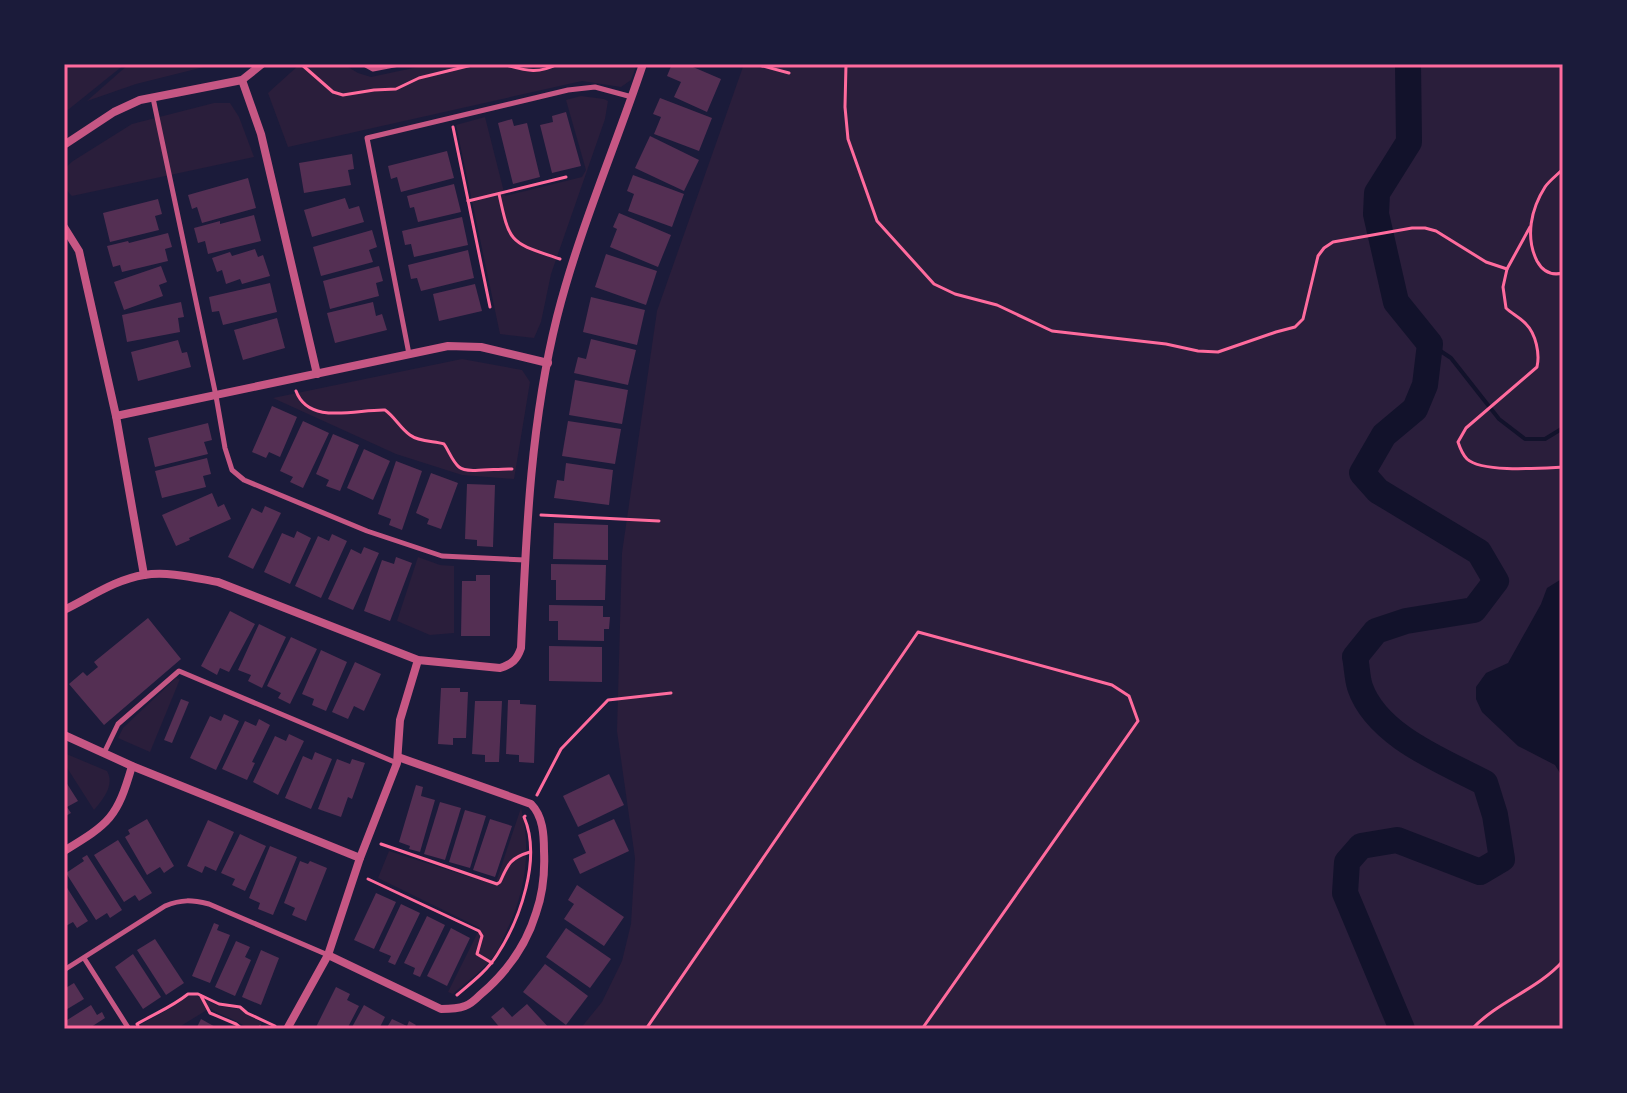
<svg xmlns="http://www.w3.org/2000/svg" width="1627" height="1093" font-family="'Varela Round',sans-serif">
<rect width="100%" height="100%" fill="#1b1b3a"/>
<g fill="#2a1e3b">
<path d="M64,64h61l-61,49z"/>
<path d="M129,64h87l-80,20 -49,17z"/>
<path d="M300,64h43l15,9 13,4 61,-13h205l-6,16 -10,7 -39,-6 -294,66 -20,-54z"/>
<path d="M744,64h819v965h-983l22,-27 20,-41 9,-37 4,-66 -18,-127 5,-178 35,-242z"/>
<path d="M581,96l23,3 4,2 -3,18 -54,155 -10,48 -7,16 -34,-4 -44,-209 29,-8 20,79 77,-19 4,-7 -20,-70z"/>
<path d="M214,103h16l9,14 15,40 -182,39c-9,-8 -8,-15 -8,-27l9,-8 59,-37z"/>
<path d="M462,359l60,11 8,12 -16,97 -52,-4 -66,-21 -123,-56z"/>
<path d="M418,557l22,8 14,1v67l-24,2 -33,-14z"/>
<path d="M176,678l4,1 -30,73 -32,-14 5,-10z"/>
<path d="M64,753l43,18c8,14 -4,28 -13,39l-30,-47z"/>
<path d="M521,808c11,43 4,87 -16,126 -3,7 -6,16 -11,22 -9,13 -29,27 -41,38l-5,-2 32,-64 -102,-50 11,-27 106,34z"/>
<path d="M188,996h10l20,10 21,3 23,14 -3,6c-12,0 -15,-4 -25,-9 -8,-4 -16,-6 -24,-12l-34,21h-35l-2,-3c17,-11 34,-17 49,-30z"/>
</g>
<path fill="#12122b" d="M1563,578v200l-8,-13 -37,-19 -36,-34 -6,-13v-12l10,-14 22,-10 33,-59 6,-16z"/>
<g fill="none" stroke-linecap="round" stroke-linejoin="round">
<path stroke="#12122b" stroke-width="4" d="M1430,344l21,14 48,61 26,20h20l18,-11"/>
<path stroke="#12122b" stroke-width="26" d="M1402,1029l-57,-136 2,-31 14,-16 36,-6 83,32 22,-13 -7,-44 -10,-32c-42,-22 -108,-47 -125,-96 -3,-9 -3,-21 -5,-30l21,-26 30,-10 68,-11 22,-29 -17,-29 -101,-61 -16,-18 22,-38 31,-26 10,-24 5,-41 -34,-42 -20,-88 1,-21 32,-51 -1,-78"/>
</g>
<g fill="#542f53">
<path d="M672,64h14l35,15 -14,33 -33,-15 7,-15 -14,-6z"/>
<path d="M660,98l52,20 -13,33 -45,-17 7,-17 -8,-3z"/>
<path d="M566,112l15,54 -29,7 -12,-48 13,-3 -1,-6z"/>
<path d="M512,119l2,7 13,-3 13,54 -27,7 -15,-61z"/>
<path d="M650,136l49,24 -15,31 -49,-23z"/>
<path d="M447,151l7,27 -53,14 -4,-15 -6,2 -3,-13z"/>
<path d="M352,154l2,15 -6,1 3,15 -47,8 -5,-30z"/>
<path d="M633,175l51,19 -12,33 -44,-16 6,-17 -7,-3z"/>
<path d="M248,178l8,30 -54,15 -5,-16 -5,2 -4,-14z"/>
<path d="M454,184l7,28 -43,10 -4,-15 -4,1 -3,-12z"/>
<path d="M345,198l4,11 10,-3 5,16 -52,15 -8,-27z"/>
<path d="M158,199l4,15 -7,2 4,14 -49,12 -7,-29z"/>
<path d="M619,213l52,22 -13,32 -48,-20 7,-18 -4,-2z"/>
<path d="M254,215l7,26 -53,13 -3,-13 -7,2 -4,-15 26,-7v3z"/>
<path d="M462,217l6,28 -54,12 -3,-13 -6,1 -3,-14z"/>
<path d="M372,230l5,17 -8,3 4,12 -52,14 -8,-29z"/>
<path d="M168,233l4,14 -7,2 3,12 -46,11 -2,-7 -7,2 -6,-21 21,-5 1,2z"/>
<path d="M255,249l3,8 5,-2 7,21 -28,8 -2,-5 -14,5 -4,-14 -5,2 -5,-14 18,-6 2,4z"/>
<path d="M468,250l6,28 -53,13 -4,-13 -6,1 -3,-14z"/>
<path d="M606,254l51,17 -11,34 -51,-18z"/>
<path d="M161,266l6,16 -8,3 4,11 -39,14 -10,-28z"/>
<path d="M379,266l4,15 -7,2 3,13 -49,13 -7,-28z"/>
<path d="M270,283l7,29 -54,13 -4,-14 -7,1 -3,-15z"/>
<path d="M475,284l7,27 -43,10 -6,-27z"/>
<path d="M591,297l54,13 -8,35 -54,-13z"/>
<path d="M181,302l3,15 -6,1 2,14 -53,10 -5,-27z"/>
<path d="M373,302l3,14 6,-2 5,16 -52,13 -8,-30z"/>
<path d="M277,318l8,30 -42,12 -9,-30z"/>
<path d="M591,339l45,11 -8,35 -54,-12 4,-16 8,2z"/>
<path d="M178,340l4,13 5,-1 4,15 -53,14 -7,-29z"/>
<path d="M575,380l53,10 -6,34 -53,-9z"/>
<path d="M272,406l25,11 -17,40 -11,-5 -3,6 -14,-6z"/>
<path d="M303,421l26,12 -26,55 -13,-6 3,-5 -13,-6z"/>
<path d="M568,421l53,8 -6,35 -53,-8z"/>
<path d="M208,423l4,17 -8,2 4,12 -53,13 -7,-29z"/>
<path d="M333,434l26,11 -19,46 -14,-5 3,-6 -13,-6z"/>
<path d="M364,449l26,12 -17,39 -26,-12z"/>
<path d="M207,458l4,16 -8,2 3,11 -44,11 -7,-27z"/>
<path d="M396,461l26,10 -20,59 -13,-5 2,-6 -13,-5z"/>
<path d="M566,463l47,7 -4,35 -55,-7 3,-18 7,1z"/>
<path d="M431,473l27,10 -17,46 -14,-5 2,-5 -13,-6z"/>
<path d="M467,484l28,1 -2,62 -16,-1v-6l-12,-1z"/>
<path d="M212,493l6,14 6,-3 7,15 -42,19 1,2 -14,6 -14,-31z"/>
<path d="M265,506l16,7 -28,56 -25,-12 24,-49 10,5z"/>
<path d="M554,523l54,2v35l-55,-1z"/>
<path d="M297,531l14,7 -21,46 -26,-12 18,-39 12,5z"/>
<path d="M332,534l15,7 -26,57 -26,-12 23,-50 11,5z"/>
<path d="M364,547l15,6 -26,57 -25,-11 23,-50 10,5z"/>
<path d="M396,557l16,6 -22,58 -26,-10 18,-51 12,4z"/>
<path d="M551,564l55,1 -1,35h-49v-20h-5z"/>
<path d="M476,575h14v61h-29l1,-55h14z"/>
<path d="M549,605l54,1v11h7l-1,12h-5v12l-46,-1v-19h-9z"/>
<path d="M230,611l25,13 -26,48 -9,-4 -3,7 -16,-9z"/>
<path d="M148,618l33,41 -77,66 -35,-41 14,-12 4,4 11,-9 -4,-5z"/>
<path d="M259,624l27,13 -24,51 -14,-7 3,-6 -13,-5z"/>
<path d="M291,637l26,12 -27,55 -12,-6 3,-5 -14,-7z"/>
<path d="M549,646l53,1v35l-53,-1z"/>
<path d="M321,650l26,12 -21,49 -14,-6 2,-6 -12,-5z"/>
<path d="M355,662l26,12 -17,37 -10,-5 -6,13 -16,-7z"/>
<path d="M441,688h19v4h8l-2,46h-13v7l-15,-1z"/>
<path d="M181,699l8,3 -17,41 -8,-3z"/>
<path d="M508,700h12v4l16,1 -2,58 -15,-1v-7l-13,-1z"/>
<path d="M475,701h27l-3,61h-14v-7l-13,-1z"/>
<path d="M224,714l15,7 -23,49 -26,-12 20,-42 11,5z"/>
<path d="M259,719l11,6 -18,37 3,1 -8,17 -25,-11 23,-48 11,5z"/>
<path d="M289,734l15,7 -26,54 -25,-13 22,-46 11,5z"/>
<path d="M315,752l17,7 -21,50 -26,-11 18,-42 9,4z"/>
<path d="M337,759l13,5 2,-5 13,4 -13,36 -4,-2 -7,20 -23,-8z"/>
<path d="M609,774l15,31 -46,22 -15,-31z"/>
<path d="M64,779l14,22 -11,6 4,6 -7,4z"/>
<path d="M416,785l7,2 -2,9 14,4 -15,52 -11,-3 1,-3 -11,-4z"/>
<path d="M440,802l21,6 -16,52 -21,-6z"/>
<path d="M465,810l21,6 -16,52 -21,-6z"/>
<path d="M147,819l27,47 -10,7 -4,-6 -13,8 -22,-38 5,-3 -2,-4z"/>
<path d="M490,819l22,7 -17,51 -22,-7z"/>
<path d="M614,819l15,32 -49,23 -7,-15 13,-6 -8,-18z"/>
<path d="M208,820l26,12 -18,39 -11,-5 -3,7 -15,-7z"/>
<path d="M240,834l26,12 -21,45 -13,-6 3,-6 -14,-6z"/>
<path d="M118,840l34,53 -13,8 -4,-6 -11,7 -30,-47z"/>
<path d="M270,846l27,11 -24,58 -15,-6 2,-6 -11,-5z"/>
<path d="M87,855l35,55 -12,8 -3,-5 -11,7 -30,-47 18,-12 -2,-3z"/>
<path d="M300,861l8,3 2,-3 17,7 -21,53 -14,-6 3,-7 -11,-5z"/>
<path d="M64,883l24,38 -11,7 -4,-6 -9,5z"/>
<path d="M577,885l47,32 -20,29 -40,-27 10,-15 -6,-4z"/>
<path d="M376,893l20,9 -22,47 -20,-9z"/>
<path d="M401,904l19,9 -25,52 -7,-3 3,-6 -12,-5z"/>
<path d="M427,916l18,9 -25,52 -7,-3 2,-6 -11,-5z"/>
<path d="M214,923l5,2 -2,5 13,5 -20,48 -18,-7z"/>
<path d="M451,928l19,10 -23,48 -20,-10z"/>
<path d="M566,928l45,31 -21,29 -44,-31z"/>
<path d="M155,939l29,44 -18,12 -29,-45z"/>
<path d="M236,941l14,6 -5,10 6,3 -16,36 -20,-9z"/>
<path d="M261,950l18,8 -18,47 -19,-8z"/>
<path d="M133,954l28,43 -18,12 -28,-42z"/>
<path d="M545,964l43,32 -22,29 -43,-33z"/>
<path d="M74,983l10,16 -20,12v-22z"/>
<path d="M336,987l14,7 -3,6 12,6 -12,23h-32z"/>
<path d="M527,1004l23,25h-49l-10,-12 12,-10 9,10z"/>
<path d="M91,1005l6,10 5,-3 3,6 -17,11h-24v-7z"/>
<path d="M364,1005l21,12 -6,12h-28z"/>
<path d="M201,1019l18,10h-23z"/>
<path d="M392,1019l15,7 2,-5 7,4 -3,4h-27z"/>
</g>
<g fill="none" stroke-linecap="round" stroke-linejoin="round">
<g stroke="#ff6b9d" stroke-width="3">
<path d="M301,64l32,28 10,3 31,-5 22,-1 23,-11 57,-14"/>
<path d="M502,64c23,6 34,11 56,0"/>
<path d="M743,64l16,1 30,8"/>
<path d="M846,64l-1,43 3,32 29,82 57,63 21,10 42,11 55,26 114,13 32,7 20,1 58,-20 19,-5 8,-8 15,-63 6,-8 9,-6 79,-14h13l11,3 50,31 21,7"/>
<path d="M453,127l37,180"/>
<path d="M1563,169c-6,6 -14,12 -18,18 -14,22 -20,50 -8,74 6,11 14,15 26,12"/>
<path d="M499,194c11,51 11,48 61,65"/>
<path d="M468,201l98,-24"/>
<path d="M1530,227l-23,42 -4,18 3,21c6,6 14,9 20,16 10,10 14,30 11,43l-71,61 -8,14c2,6 5,13 9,17 15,14 75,9 96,8"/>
<path d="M296,391c13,35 61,18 89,19 10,7 15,18 25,25 9,7 24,6 34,9 5,7 8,17 15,23 8,7 39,1 53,2"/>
<path d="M541,515l118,6"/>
<path d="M537,795l24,-46 47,-49 63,-7"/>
<path d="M381,844l116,40 3,-2c8,-18 10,-24 30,-30"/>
<path d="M368,879l111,52 3,5 -5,18 15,9"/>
<path d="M457,995c14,-12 30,-24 40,-40 23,-35 45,-97 27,-138l1,-1"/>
<path d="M201,996l9,17 26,11 6,5"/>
<path d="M138,1026l-1,-2c17,-10 35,-17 51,-30h10l21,10 21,3 7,6 28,13"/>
<path d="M260,1027l2,2"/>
<path d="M646,1029l272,-397 194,53 17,11 9,25 -216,308"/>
<path d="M1472,1029c26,-28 65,-39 91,-68"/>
</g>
<g stroke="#c65784" stroke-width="5">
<path d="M364,64l9,5 26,-5"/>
<path d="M153,98l63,298 9,52 7,22 12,10 123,51 75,25 83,4"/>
<path d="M409,354l-42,-216 201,-48 27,-3 37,10"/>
<path d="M104,753l14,-29 61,-53 218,92"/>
<path d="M84,958l45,71"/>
<path d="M64,970l101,-64c17,-7 27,-6 44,-2l119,51"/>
</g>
<g stroke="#c65784" stroke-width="8">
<path d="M242,80l19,54 56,240"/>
<path d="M64,145l50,-33 26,-12 102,-20 20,-16"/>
<path d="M64,227l15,24 37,165 28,159"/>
<path d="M116,416l332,-70 33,1 67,16"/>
<path d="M64,610c25,-12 52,-31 80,-35 24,-4 51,3 74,7l200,78 82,8c12,-4 17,-8 21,-20 5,-111 9,-223 36,-331 22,-87 58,-169 86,-253"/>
<path d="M64,735l68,31 228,92"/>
<path d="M64,851c46,-28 53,-33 68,-85"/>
<path d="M328,955l113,54c8,0 16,0 24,-3 6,-2 11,-7 15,-11 26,-22 46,-49 56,-82 7,-20 9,-41 8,-62 0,-16 -1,-35 -13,-47l-133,-47"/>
<path d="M287,1029l41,-74 32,-97 37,-95 3,-43 18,-60"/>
</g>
</g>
<rect width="1627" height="1093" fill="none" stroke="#1b1b3a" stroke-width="132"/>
<rect x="66" y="66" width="1495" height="961" fill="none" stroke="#ff6b9d" stroke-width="3"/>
</svg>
